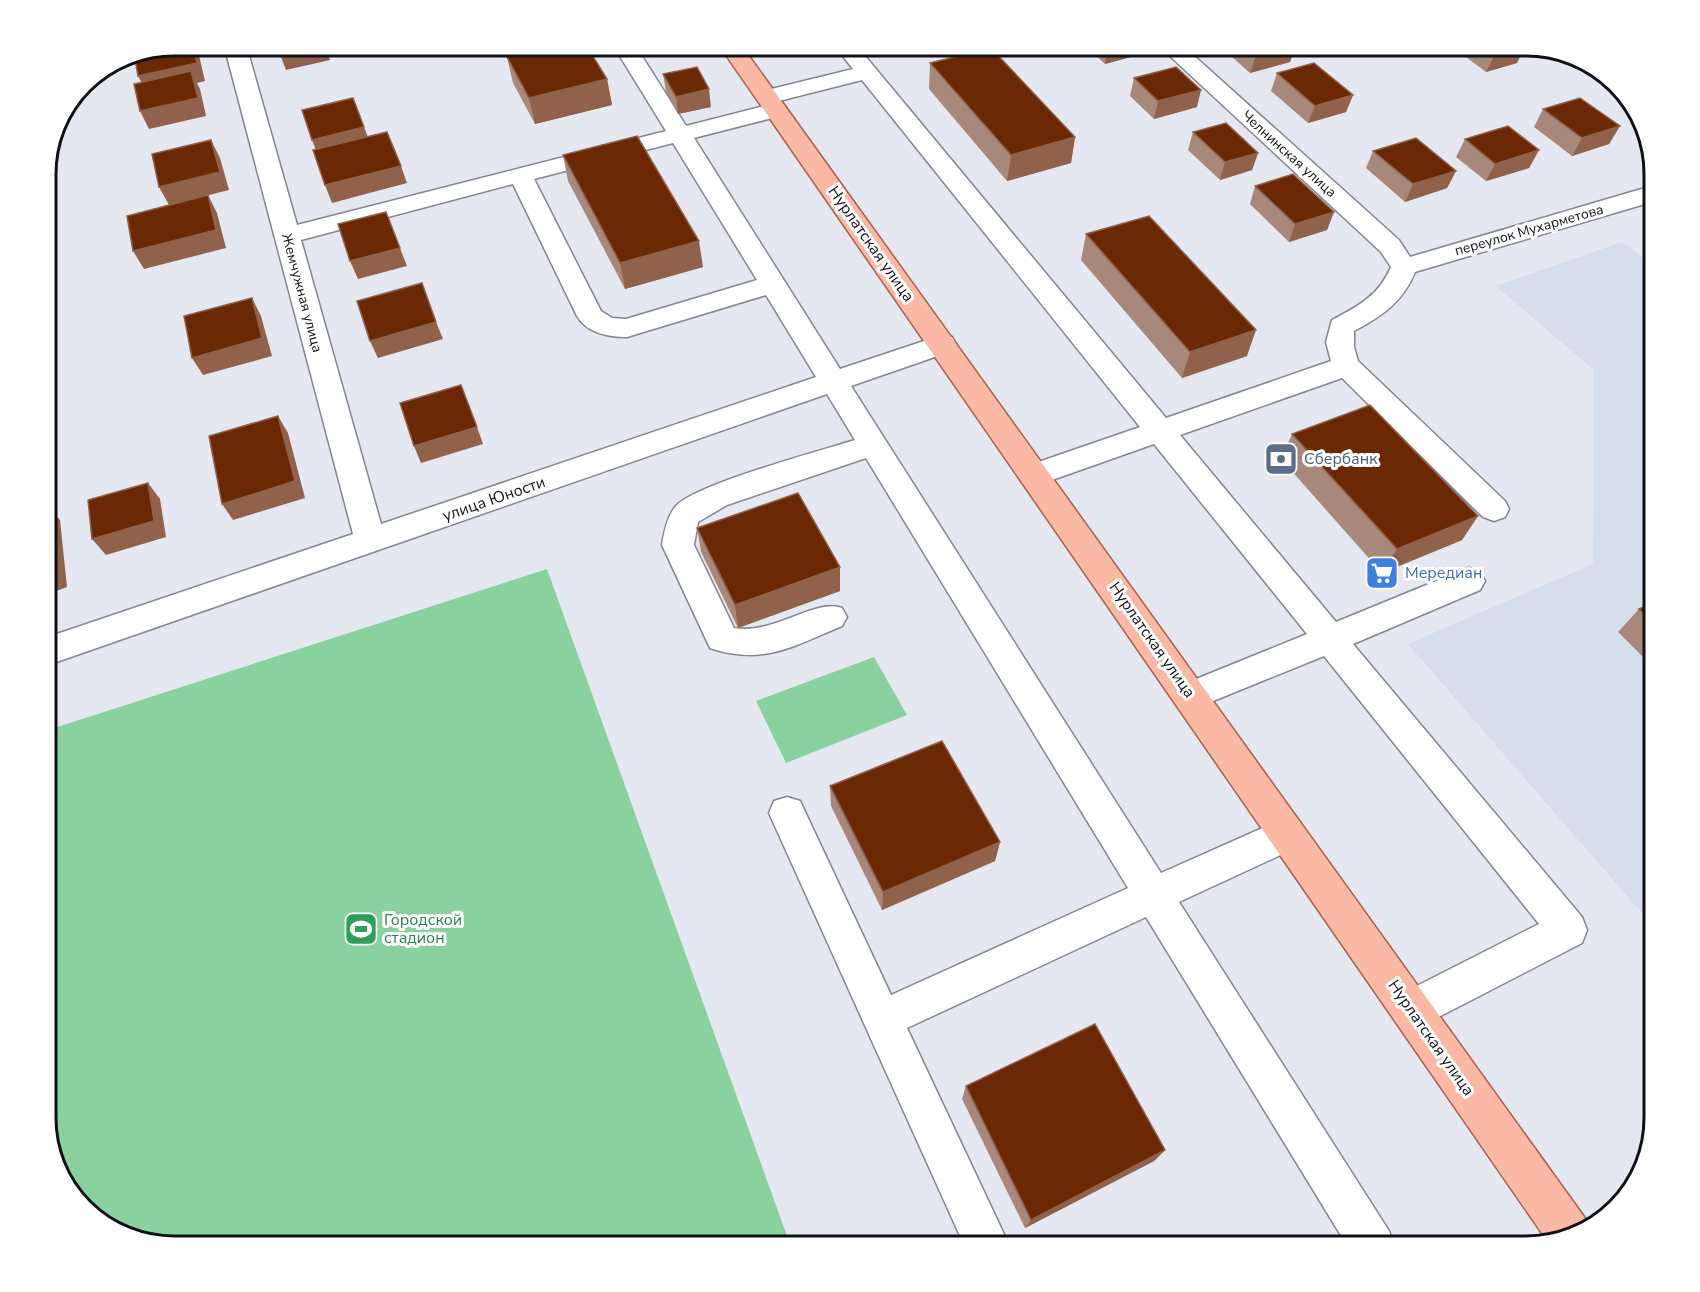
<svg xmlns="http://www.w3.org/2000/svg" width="1700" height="1292" font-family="'Nunito Sans',sans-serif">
<rect width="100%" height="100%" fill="#e5e8f0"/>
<path fill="#d6ddeb" d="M1622,242l33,25v661l-247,-284 185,-80 1,-194 -98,-84z"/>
<g fill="#89d29f">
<path d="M547,569l244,678h-618l-78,-27 -37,-44 -13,-50v-395z"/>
<path d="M874,657l33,58 -121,48 -30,-62z"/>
</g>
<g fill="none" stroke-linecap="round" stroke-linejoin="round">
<g stroke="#83868d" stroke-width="3">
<g id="minor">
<path d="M224,45h22l51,180 369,-94 -53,-86h22l51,81 90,-23 8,2 3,5 -3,5 -90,23 146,231 102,-34 10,2 4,7 -4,7 -101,35 310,487 126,-56 13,5 5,12 -5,12 -121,56 210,329 6,16h-47l-202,-330 -239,111 103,219h-45l-196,-434 5,-12 13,-4 13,4 91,194 237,-107 -262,-430 -139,47 -29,17 -4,23 40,83c40,7 81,-30 108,-20l5,9 -5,9c-49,20 -78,40 -132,22l-48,-103c2,-13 5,-29 14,-39 20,-22 144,-55 179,-66l-28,-46 -782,272v-28l308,-104zM673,143l84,137 -131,39 -14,-1 -11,-7 -67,-132zM513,184l64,132c10,17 31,21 50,21l139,-42 50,82 -435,147 -80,-284z"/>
<path d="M834,45h22l310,373 165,-57 -5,-19 6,-22c27,-14 47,-25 59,-53l-10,-15 -223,-207h24l217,195 11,17 245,-72v16l-240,71c-12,30 -33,44 -61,59v16l4,14 147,140 4,8 -4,8 -11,4 -11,-4 -141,-139 -162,57 156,187 122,-50 11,-4 11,4 5,9 -5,9 -127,54 229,273 5,13 -5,13 -157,81 -14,6 -14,-6 -6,-14 6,-14 142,-72 -215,-268 -133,54 -12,-4 -5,-10 5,-10 128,-52 -153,-190 -119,42 -11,-3 -4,-8 4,-8 116,-40 -278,-347 -95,24 -8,-2 -3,-5 3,-5 94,-23z"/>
</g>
</g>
<g stroke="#a7604b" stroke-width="3">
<path id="major" d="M719,45h22l846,1176 3,8 -7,5 -35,8z"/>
</g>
<use href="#minor" fill="#fff" fill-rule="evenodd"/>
<use href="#major" fill="#fbb9a5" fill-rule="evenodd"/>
</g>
<g fill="#a8887a">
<path d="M1085,45h55l-2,10 -33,9z"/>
<path d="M1221,45h75l-6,17 -40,11 -29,-26z"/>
<path d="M1450,45h74l1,1 -8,17 -31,9z"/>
<path d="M507,57l100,22 5,26 -77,19 -22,-41z"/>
<path d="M930,63l145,74 -4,26 -64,18 -78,-92z"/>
<path d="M1277,73l76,22 -7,17 -38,11 -37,-32z"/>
<path d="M663,74l48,33 -33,7 -12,-22z"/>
<path d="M1134,78l63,29 -43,12 -24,-23z"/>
<path d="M1543,109l77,17 -11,18 -37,12 -38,-29z"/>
<path d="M1193,132l65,21 -6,17 -32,10 -32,-30z"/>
<path d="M1465,139l74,11 -10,18 -43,13 -30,-24z"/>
<path d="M1373,151l83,20 -9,17 -42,14 -39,-34z"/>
<path d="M563,155l140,112 -78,22 -57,-108z"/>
<path d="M1255,186l79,26 -7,18 -38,12 -39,-38z"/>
<path d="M1086,234l161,122 -65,22 -101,-118z"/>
<path d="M1292,434l186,82 -16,24 -80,33 -101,-114z"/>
<path d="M697,528l143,63 -102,37 -37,-76z"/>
<path d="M1655,602v67l-37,-37 21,-23z"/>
<path d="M830,786l170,56 -5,19 -113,49 -51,-104z"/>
<path d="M966,1086l199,64 -11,11 -129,67 -63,-129z"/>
</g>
<g fill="#90624c">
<path d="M192,45h3l3,6 7,30 -8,2 3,6 6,27 -57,13 -9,-18 8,-17 -10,-18z"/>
<path d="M312,45h12l6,15 -44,10 -7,-18z"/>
<path d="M1114,45h26l-2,10 -33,9 3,-18z"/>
<path d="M1294,45h2l-6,17 -40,11 6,-18z"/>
<path d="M1525,46l-8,17 -31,9 9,-18z"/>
<path d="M607,79l5,26 -77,19 -6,-26z"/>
<path d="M709,89l2,18 -33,7 -2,-17z"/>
<path d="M1201,90l-4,17 -43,12 4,-18z"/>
<path d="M1353,95l-7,17 -38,11 7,-17z"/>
<path d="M1620,126l-11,18 -37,12 10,-18z"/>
<path d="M364,127l7,18 -52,13 -7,-18z"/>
<path d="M1075,137l-4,26 -64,18 4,-26z"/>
<path d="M211,140l9,18 9,32 -60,15 -10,-18z"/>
<path d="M1539,150l-10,18 -43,13 9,-17z"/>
<path d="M1258,153l-6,17 -32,10 5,-18z"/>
<path d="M401,166l6,17 -75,20 -7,-18z"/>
<path d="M1456,171l-9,17 -42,14 8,-18z"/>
<path d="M208,195l9,18 9,35 -82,21 -11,-18z"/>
<path d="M1334,212l-7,18 -38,12 6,-18z"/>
<path d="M699,241l4,26 -78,22 -5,-26z"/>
<path d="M400,248l7,18 -49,13 -8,-18z"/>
<path d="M252,298l9,18 11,40 -69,19 -11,-17z"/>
<path d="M436,322l7,17 -65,19 -8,-17z"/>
<path d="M1256,330l-9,26 -65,22 8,-26z"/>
<path d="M278,416l10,17 17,65 -72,22 -11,-16z"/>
<path d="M477,427l6,17 -62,19 -7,-17z"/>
<path d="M148,483l12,16 6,38 -60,18 -14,-16z"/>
<path d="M46,504l14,16 7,67 -22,8z"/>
<path d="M1478,516l-16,24 -80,33 15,-24z"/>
<path d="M840,567v24l-102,37 -3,-23z"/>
<path d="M1000,842l-5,19 -113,49 1,-18z"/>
<path d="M1165,1150l-11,11 -129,67 6,-8z"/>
</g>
<g fill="#6b2805" stroke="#90624c" stroke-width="1.5">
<path d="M174,45h18l5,18 -59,13 -4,-23z"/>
<path d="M277,45h35l-33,7z"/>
<path d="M558,45h28l21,34 -78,19 -22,-41z"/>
<path d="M1244,45h50l-38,10z"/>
<path d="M1482,45h42l1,1 -30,8z"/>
<path d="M991,48l84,89 -64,18 -81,-92z"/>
<path d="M1314,63l39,32 -38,11 -38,-33z"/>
<path d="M697,67l12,22 -33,8 -13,-23z"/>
<path d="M1176,67l25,23 -43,11 -24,-23z"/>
<path d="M191,71l7,27 -58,13 -6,-27z"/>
<path d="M353,98l11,29 -52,13 -10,-30z"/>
<path d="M1580,98l40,28 -38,12 -39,-29z"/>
<path d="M1226,123l32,30 -33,9 -32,-30z"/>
<path d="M1508,126l31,24 -44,14 -30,-25z"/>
<path d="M387,132l14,34 -76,19 -12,-35z"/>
<path d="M637,136l62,105 -79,22 -57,-108z"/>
<path d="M1416,138l40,33 -43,13 -40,-33z"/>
<path d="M211,140l9,32 -61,15 -7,-33z"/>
<path d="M1293,174l41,38 -39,12 -40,-38z"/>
<path d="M208,195l8,35 -83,21 -6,-35z"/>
<path d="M386,212l14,36 -50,13 -12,-37z"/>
<path d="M1149,216l107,114 -66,22 -104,-118z"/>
<path d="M422,283l14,39 -66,19 -13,-40z"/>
<path d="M252,298l10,40 -70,20 -8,-42z"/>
<path d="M461,385l16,42 -63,19 -14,-43z"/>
<path d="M1370,405l108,111 -81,33 -105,-115z"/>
<path d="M278,416l17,65 -73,23 -13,-68z"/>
<path d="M148,483l6,38 -62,18 -4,-39z"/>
<path d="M798,493l42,74 -105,38 -38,-77z"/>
<path d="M45,504l7,67 -7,3z"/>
<path d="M1655,602v22l-16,-15z"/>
<path d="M942,741l58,101 -117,50 -53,-106z"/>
<path d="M1095,1024l70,126 -134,70 -65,-134z"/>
</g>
<defs>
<g id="bank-square" transform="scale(1.725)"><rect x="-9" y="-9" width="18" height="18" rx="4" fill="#5c6f8a" stroke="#fff"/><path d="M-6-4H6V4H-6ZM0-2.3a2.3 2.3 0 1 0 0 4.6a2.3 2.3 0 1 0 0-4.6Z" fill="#fff"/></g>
<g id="supermarket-square" transform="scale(1.725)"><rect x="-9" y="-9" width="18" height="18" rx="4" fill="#3f7fe0" stroke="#fff"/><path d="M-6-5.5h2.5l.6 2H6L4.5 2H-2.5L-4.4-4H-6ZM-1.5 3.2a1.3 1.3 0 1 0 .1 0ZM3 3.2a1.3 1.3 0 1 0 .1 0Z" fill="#fff"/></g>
<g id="stadium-square" transform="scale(1.725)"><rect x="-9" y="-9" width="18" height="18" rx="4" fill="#2e9e5b" stroke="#fff"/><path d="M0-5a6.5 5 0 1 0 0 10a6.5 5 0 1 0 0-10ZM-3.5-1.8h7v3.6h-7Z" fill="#fff"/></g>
</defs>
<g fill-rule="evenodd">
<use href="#bank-square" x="1281" y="459"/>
<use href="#supermarket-square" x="1382" y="573"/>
<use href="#stadium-square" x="361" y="929"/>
</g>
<g text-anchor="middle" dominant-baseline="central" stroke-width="6" stroke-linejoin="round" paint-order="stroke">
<g font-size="14" fill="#101114" stroke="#fff">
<text transform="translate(1289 154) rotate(42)">Челнинская улица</text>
<text transform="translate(1529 230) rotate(-16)">переулок Мухарметова</text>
<text transform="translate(302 293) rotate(75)">Жемчужная улица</text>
</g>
<g font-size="16" fill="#101114" stroke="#fff">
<text transform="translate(871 244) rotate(55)">Нурлатская улица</text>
<text transform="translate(494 499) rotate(-19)">улица Юности</text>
<text transform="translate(1152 640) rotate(55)">Нурлатская улица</text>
<text transform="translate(1431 1038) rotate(55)">Нурлатская улица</text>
</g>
<g font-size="16" fill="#4e5e75" stroke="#fff" text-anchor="start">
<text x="1304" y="459">Сбербанк</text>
</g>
<g font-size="16" fill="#366cbe" stroke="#fff" text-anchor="start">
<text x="1405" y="573">Мередиан</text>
</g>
<g font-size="16" fill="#27864d" stroke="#fff" text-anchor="start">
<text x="384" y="920">Городской<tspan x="384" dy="18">стадион</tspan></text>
</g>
</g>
<path d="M0 0H1700V1292H0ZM174 56H1526A118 118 0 0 1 1644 174V1118A118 118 0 0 1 1526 1236H174A118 118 0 0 1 56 1118V174A118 118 0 0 1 174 56Z" fill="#fff" fill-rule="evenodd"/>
<path fill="none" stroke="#101114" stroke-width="3" d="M174 56H1526A118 118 0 0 1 1644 174V1118A118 118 0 0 1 1526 1236H174A118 118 0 0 1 56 1118V174A118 118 0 0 1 174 56Z"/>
</svg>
